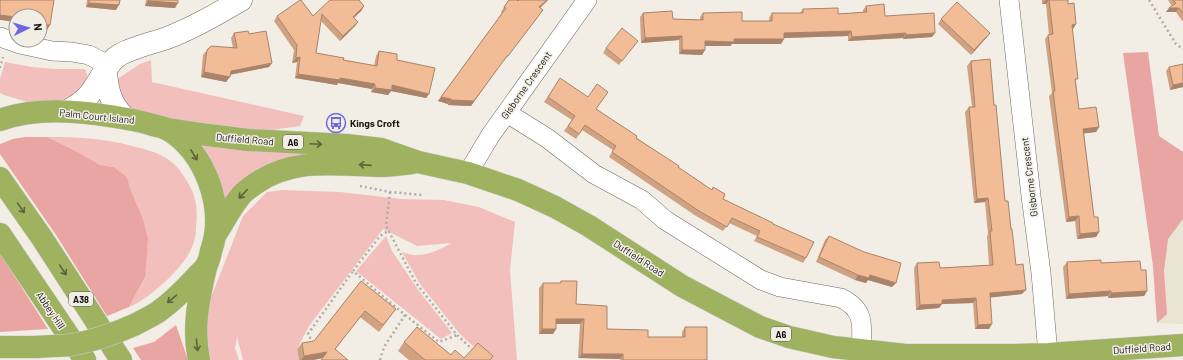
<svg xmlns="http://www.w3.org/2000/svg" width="1183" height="360" font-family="Barlow,sans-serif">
<rect width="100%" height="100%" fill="#f2eee6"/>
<path fill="#eae4d5" d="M1183,213v111l-26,-1 -4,-57 6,-29z"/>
<g fill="#f2bfbd">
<path d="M151,60l1,22 152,34 -4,10 -42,6 -77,-10 -36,-9 -20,-7 -6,-9 -2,-18 23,-15z"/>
<path d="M5,62l27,5 23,2h30c2,5 4,10 2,16l-22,16 -38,1 -23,-7 -4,-2v-14z"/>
<path d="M47,137c30,0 56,1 85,9 13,3 25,6 37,14 6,4 12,11 16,18 11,17 13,28 11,49 0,6 -1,14 -4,20 -8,21 -43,52 -63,60l16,-30 -3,-61 -11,-25 -4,-14 -13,-10 -14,-2 -24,-14z"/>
<path d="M204,145l45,5 66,4 -90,49 -24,-52z"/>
<path d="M283,190l57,2 61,7 43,1 35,7 36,15 -5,48 7,90h-29l-28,-26 -40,-50 -18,-32c4,1 9,3 13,3 11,1 27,-6 36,-12l-34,3 -34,-17 -74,97 -12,23 2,11h-56l-6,-23 -2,11 4,12h-28l-6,-17 1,-33 37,-94 24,-24z"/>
<path d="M386,236l6,15 27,40 33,42 -11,6 -85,-68z"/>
</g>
<g fill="#e9a5a2">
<path d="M1148,52l11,84 24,16v67l-15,20 -4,32 3,43 -10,9 -4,-57 -30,-213z"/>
<path d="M25,137h22l29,14 24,14 14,2 13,10 4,14 11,25 6,23 -3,38 -16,30 -22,9 -51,-81 -56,-81v-10l13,-5z"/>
<path d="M0,253l48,76 -48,3z"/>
<path d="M176,325l12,35h-47l-8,-12 21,-6z"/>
</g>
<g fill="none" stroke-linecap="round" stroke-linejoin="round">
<g stroke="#6d6b64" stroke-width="20">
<g id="minor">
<path d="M1009,0l22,196 10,77 7,81"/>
<path d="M0,37l20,7 32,7 20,1 17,3 19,10"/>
<path d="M507,113l40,25 47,36 48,26 23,20 96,60 19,7 61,11c25,12 21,29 20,53"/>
<path d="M468,173l22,-37 97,-136"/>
</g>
</g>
<g stroke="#6d6b64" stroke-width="23">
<g id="tertiary">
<path d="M106,71c1,19 5,33 18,46"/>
<path d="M67,111c8,-4 16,-9 22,-16 9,-11 18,-32 29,-39 12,-8 35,-13 49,-18 26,-10 50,-24 74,-38"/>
</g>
</g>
<g stroke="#cccccb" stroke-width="23">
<g id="trunk">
<path d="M0,120c27,-10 59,-10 87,-7 23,3 44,5 66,12 4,1 10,2 14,4 39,23 59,80 44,122 -1,5 -2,11 -5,15 -2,4 -7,7 -10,11 -11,12 -24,25 -38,35 -8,5 -16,9 -24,13"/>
<path d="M166,129l34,5 48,6 98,5 35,4 37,13 50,11 50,17 37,17 34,19 93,60 78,41 29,10 44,10 72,8h111l32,-1 135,-9"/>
<path d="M0,178l42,60 79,122"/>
<path d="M0,234l85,126"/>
<path d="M216,234c8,-12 14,-25 23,-36 4,-6 10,-10 16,-14 38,-27 81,-19 124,-18 11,0 23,-2 33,-3"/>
<path d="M0,347h37"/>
<path d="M199,360c-7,-33 0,-62 7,-93"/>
</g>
</g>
<g stroke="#b0ada6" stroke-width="2.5" stroke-dasharray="2 3" stroke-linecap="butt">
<path d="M1149,0l27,44 7,5"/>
<path d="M0,68l3,-11"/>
<path d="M360,186l30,6 33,3"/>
<path d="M390,192l-4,34 30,57 41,52 16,15"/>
<path d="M405,315l34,27 18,-7"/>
<path d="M313,343l-5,-9 45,-63"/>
<path d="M380,360l4,-13 21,-32 -52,-44 27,-35 8,-5"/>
</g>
<use href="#minor" stroke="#fff" stroke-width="19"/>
<use href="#tertiary" stroke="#fff" stroke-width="22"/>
<use href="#trunk" stroke="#9eb260" stroke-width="22"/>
<g stroke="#cccccb" stroke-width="23" stroke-linecap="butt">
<path id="trunk-bridge" d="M37,347c11,-1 23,-1 34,-2 22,-4 43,-11 63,-20"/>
</g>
<use href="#trunk-bridge" stroke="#9eb260" stroke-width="22"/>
</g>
<g fill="#d0a282">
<path d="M87,0h33l-4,10 -30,-3z"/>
<path d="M146,0h32l-3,8 -30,-2z"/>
<path d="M519,0h29l-8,8 3,2 -39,51 -1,-1 -32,46 -23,-1v-1l-10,-3 64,-88 -1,-1 3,-5 14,-6z"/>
<path d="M1042,0h26v4l8,20 -4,5 4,53 3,27 20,18 -3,5 -12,1 10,84 5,15 -3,5 -19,2 -2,-18 -9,1 -17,-126 3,-3 -7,-54 3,-4h1l-3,-31h-4z"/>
<path d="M1168,0h15v22l-7,-10h-10l3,-4 3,-2z"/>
<path d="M364,6l-3,5 -7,7 4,4 -3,4 -15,15 -19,-20 -5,32 27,7 31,6 2,-10 3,-5 18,9 32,34 -3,4 -35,-7 -3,4 -17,-3 1,-3 -34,-6 -1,2 -42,-7 2,-16 -5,1 2,-13 -20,-29 3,-5h36z"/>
<path d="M866,6l19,10 50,17 -3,4 -29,2v-1l-55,3v-5l-64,2 -3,6h-49l-2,2h-25v4l-3,5 -23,-1v-14l-38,3 -1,-26 3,-4 30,6 27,1v-3l3,-4 39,8h27v-3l3,-5h28l3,-4 35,5 25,-2v-2z"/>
<path d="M941,19l46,18 -16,18 -33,-31z"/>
<path d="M234,33l15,1 23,29 -3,4 -39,8 -4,7 -25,-5 2,-22 4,-5 26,-2 -2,-10z"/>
<path d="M634,45l-15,20 -16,-12 3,-5z"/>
<path d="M971,61l23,44 11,96 6,28 5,36 6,29 -31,3 -2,32h-14l-2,-26 -31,1 -3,4 -23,2 -2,-42 3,-5 23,5 49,-3 -2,-29 1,-2 -3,-32 -11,1 -9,-91 4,-5h3l-5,-41z"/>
<path d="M1169,67l14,20 -13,3 -4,-19z"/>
<path d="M557,83l39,26 127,90 50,25 33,34 -3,5 -49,-22 3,-5 -28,-13 -6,8 -27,-15 -87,-59 4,-7 -31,-20 -6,9 -12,-8 8,-11 -28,-18z"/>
<path d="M829,236l63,51 -24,-7 -2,3 -11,-3 -39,-18 9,-22z"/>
<path d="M1067,262l34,1 40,7 6,21 -3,5 -36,2v-2l-42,3 -3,-32z"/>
<path d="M361,281l35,28 -17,23 -19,-15 -25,33 -13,8 -9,2h-14l-2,-11 5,-6 12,-2z"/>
<path d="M561,281l15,23 31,25 41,8h34v-5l3,-5 22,33h-87v-1l-42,-1 2,-34h-24v5l-3,5h-14v-46l4,-5h16z"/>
<path d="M404,342l47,13 13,3 27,2h-82l-11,-9z"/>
</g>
<g fill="#a9846a">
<path d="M547,0h1l-12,12 3,-5z"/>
<path d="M1046,0h3l-3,4h-4z"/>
<path d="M148,1l30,2 -3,5 -30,-2z"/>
<path d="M89,3l30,2 -3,5 -30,-3z"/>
<path d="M364,6l-3,5 -11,10 3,-4z"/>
<path d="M1169,8h10l-3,4h-10z"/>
<path d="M0,15l16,2v5l-16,-2z"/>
<path d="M358,22l-3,4 -15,15 3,-5z"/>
<path d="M40,24l10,1 -3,5 -7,-1z"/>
<path d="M1076,24l-3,5h-5l4,-4z"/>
<path d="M851,31l-3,5 -67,2 3,-5z"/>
<path d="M906,33l-3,5 -55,3 4,-4z"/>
<path d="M935,33l-3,4 -29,2 3,-4z"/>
<path d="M990,33l-3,4 -16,18 3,-5z"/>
<path d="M682,36l-3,4 -38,3 4,-5z"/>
<path d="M734,39h50l-3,5h-49l-2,2h-28l3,-5z"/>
<path d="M682,50h23l-3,5 -23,-1z"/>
<path d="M300,57l-3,5 -5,1 4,-5z"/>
<path d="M503,60l-32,46 -23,-1 3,-5z"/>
<path d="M272,63l-3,4 -41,8 3,-4z"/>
<path d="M204,72l26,5 -4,5 -25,-5z"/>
<path d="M298,74l42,4 35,6 -3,5 -34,-6 -1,2 -42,-7z"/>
<path d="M1183,83v4l-13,3 3,-5z"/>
<path d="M392,85l37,9 -3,4 -35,-7 -3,4 -17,-3 4,-4z"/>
<path d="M441,97l10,2 -3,5 -10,-3z"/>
<path d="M1099,127l-3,5 -16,2 3,-5z"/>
<path d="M988,198l-3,4 -11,1 3,-4z"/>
<path d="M1079,216l-4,5 -9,1 3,-5z"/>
<path d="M1099,232l-3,5 -19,2 3,-5z"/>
<path d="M858,275h12l26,8 -4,4 -24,-7 -2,3 -11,-3z"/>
<path d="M1026,290l-4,4 -35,4 3,-5z"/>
<path d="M1111,291l-3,5 -42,3 3,-5z"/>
<path d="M1147,291l-3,5 -36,2 3,-5z"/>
<path d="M976,298l-3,5 -31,1 -3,4 -23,2 4,-5 22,-5z"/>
<path d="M556,319h28l-4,5h-27z"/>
<path d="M992,324l-3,5h-14l3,-4z"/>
<path d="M542,329h14l-3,5h-14z"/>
<path d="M327,352l-4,6 -10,2h-12l3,-4z"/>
<path d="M582,354h41l-3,5 -42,-1z"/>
</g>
<g fill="#f2bc97" stroke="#a9846a">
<path d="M0,0h54l-4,25 -10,-1v-8h-24v1l-16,-2z"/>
<path d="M89,0h31l-1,5 -30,-2z"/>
<path d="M149,0h29v3l-30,-2z"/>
<path d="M300,0h1l12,16 17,-16h29l5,6 -11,11 5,5 -15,14 -21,-22 -6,39 28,5 -1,2 34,6 2,-15 18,3v6l38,8 -6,26 -37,-9v5l-17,-2v-4l-35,-6v2l-42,-6 2,-17 -4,1 1,-13 -20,-29z"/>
<path d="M509,0h8l1,1 1,-1h28l-8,7 4,3 -35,46h-1l-33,45 -23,-1v-1l-10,-2 65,-89 -2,-1z"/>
<path d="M1049,0h19v4l6,-1 2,21 -4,1 6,54h-3l4,30 17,-2 3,20 -16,2 11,88h4l1,15 -19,2 -1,-18 -10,1 -16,-126h2l-7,-56 5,-1z"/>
<path d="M1173,0h10v13l-4,-5h-10l7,-5z"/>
<path d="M957,2l33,31 -16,17 -33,-31z"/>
<path d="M884,4l1,12 49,-3 1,20 -29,2v-2l-54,4 -1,-6 -67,2v6h-50v3l-29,-1v9h-23v-14l-37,2 -2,-25 29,-2 1,8 30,1v-7l39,-1v9h30v-8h31v-4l35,-1v6l29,-2 -1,-6z"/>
<path d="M622,28l16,13 -16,20 -16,-13z"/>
<path d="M248,31l1,3 17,-3 6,32 -41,8 -1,6 -26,-5 3,-22 4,-4 26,2 -3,-15z"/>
<path d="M990,59l4,46h2l9,96h3l3,28h1l4,36 7,-1 3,26 -36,3 2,31 -14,1 -2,-27 -34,2v4l-22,1 -3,-42 22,-1 1,6 53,-3 -3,-34h2l-4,-33 -11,1 -8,-92h6l-4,-46z"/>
<path d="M1183,64v19l-10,2 -4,-18z"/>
<path d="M560,78l28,19 9,-13 11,8 -12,17 41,27 -1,2 43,28 -1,1 34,23 1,-3 12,7 -2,5 50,24v1l41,18 -8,16 -49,-21 3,-6 -28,-13 -5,9 -28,-16 -87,-59 4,-6 -31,-21 -6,9 -11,-8 7,-10 -27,-19z"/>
<path d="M829,236l35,16 37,11 -5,20 -26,-8 -1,3 -11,-3 -39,-18z"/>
<path d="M1101,260v3l39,-2 1,9h5l1,21 -36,2v-2l-42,3 -2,-32z"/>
<path d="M361,281l35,28 -13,16 -18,-14 -30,38 13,11h-27l6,-8 -23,4 -2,-13 12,-2z"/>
<path d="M561,281h16l-1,23 31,2v23l41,1v7h37v-10h22v33h-84v-6h-41l2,-35h-28v10h-14l1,-46h18z"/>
<path d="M417,327l34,28 4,-5 9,8 14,-15 15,13 -3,4h-65l-21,-18z"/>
</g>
<defs><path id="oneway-shaft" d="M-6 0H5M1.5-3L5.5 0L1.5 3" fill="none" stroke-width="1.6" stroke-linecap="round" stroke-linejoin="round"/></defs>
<g stroke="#5b643a">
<use href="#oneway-shaft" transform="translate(316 144) rotate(3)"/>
<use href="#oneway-shaft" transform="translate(194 155) rotate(58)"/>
<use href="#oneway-shaft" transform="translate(365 165) rotate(-176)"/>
<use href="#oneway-shaft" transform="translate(243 194) rotate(134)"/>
<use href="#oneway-shaft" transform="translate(21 208) rotate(55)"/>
<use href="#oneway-shaft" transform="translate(63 270) rotate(57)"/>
<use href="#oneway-shaft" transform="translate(172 299) rotate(140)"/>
<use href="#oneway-shaft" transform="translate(197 345) rotate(84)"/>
</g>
<defs>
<g id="bus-ring" transform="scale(1)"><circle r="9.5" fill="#f2eee6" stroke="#6f67e2" stroke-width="1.5"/><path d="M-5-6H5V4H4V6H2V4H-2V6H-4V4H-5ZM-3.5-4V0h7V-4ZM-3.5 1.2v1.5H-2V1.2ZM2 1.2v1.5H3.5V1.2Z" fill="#6f67e2"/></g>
</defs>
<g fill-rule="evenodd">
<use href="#bus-ring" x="336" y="123"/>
</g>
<g text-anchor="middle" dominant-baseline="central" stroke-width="3" stroke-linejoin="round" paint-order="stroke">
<g fill="#f2eee6" stroke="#595853" stroke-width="1">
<rect x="283" y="135" width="20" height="14" rx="3"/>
<rect x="69" y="292" width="24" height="14" rx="3"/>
<rect x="771" y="327" width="20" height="14" rx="3"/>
</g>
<g font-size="9" font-weight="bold" fill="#181714">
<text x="293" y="142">A6</text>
<text x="81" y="299">A38</text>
<text x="781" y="334">A6</text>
</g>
<g font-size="10" fill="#181714" stroke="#f2eee6">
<text transform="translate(526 85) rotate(-55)">Gisborne Crescent</text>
<text transform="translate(97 116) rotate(6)">Palm Court Island</text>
<text transform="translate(245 139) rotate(5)">Duffield Road</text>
<text transform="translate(1029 177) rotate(-97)">Gisborne Crescent</text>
<text transform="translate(639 258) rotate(33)">Duffield Road</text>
<text transform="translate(51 310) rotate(56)">Abbey Hill</text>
<text transform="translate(1142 348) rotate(-4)">Duffield Road</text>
</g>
<g font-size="10" font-weight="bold" fill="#181714" stroke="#f2eee6" text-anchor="start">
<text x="350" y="123">Kings Croft</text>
</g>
</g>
<g transform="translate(28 28) rotate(85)"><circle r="19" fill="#f2eee6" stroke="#9b9892"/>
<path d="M0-3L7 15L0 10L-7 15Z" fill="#6f67e2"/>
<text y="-6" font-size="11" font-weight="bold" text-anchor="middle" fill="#181714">N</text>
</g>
</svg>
